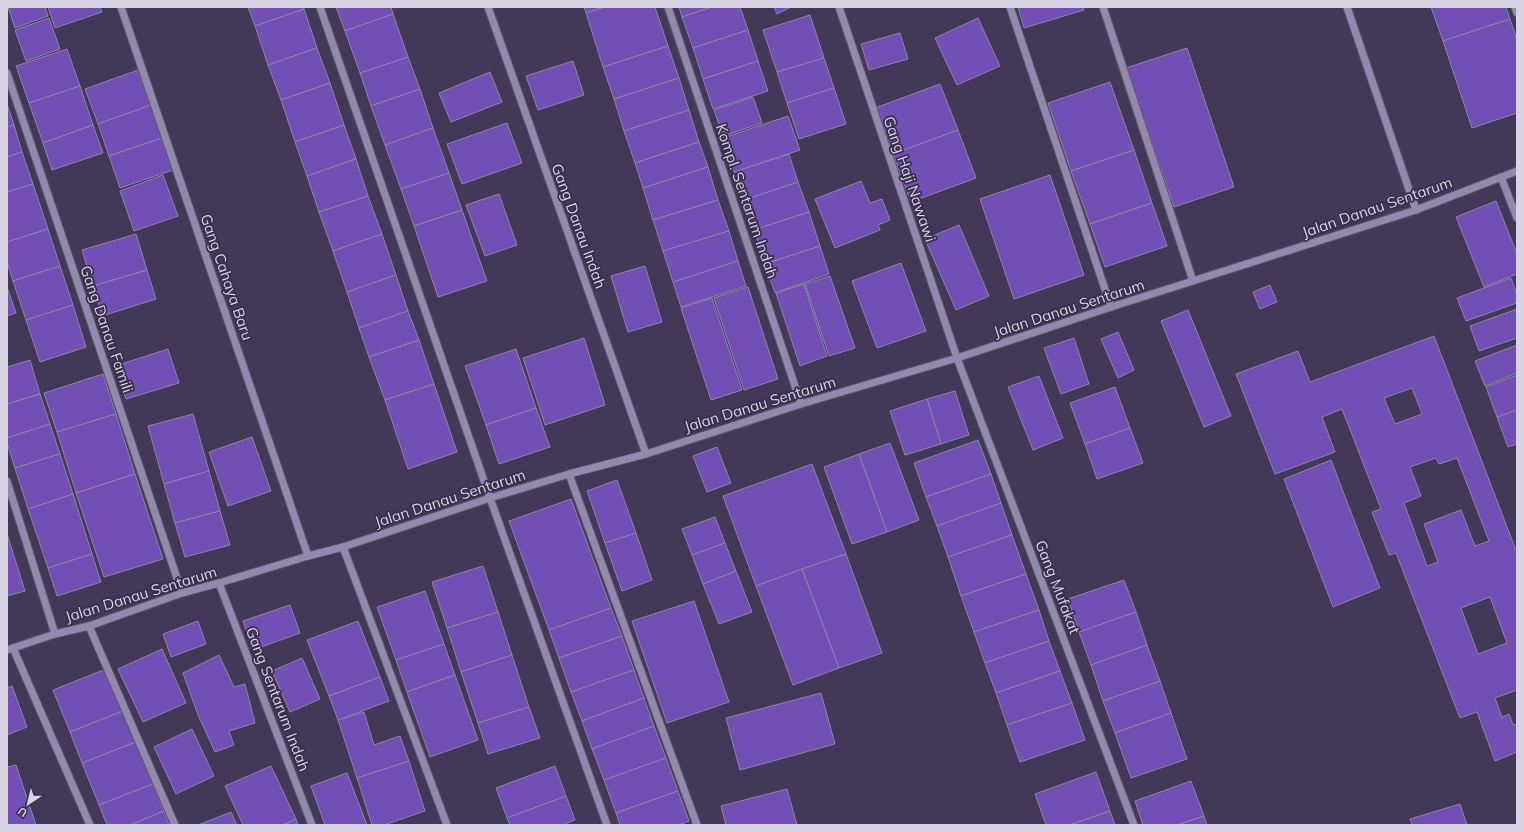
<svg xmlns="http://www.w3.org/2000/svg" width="1524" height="832" font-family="Mulish,sans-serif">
<rect width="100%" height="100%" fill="#413957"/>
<g fill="#724fb5" stroke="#8e85a7" fill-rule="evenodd">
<path d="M8,7h37l3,9 -33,12z"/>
<path d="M48,7h52l2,5 -47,16z"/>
<path d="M248,7h55l1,2 -49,17z"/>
<path d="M336,7h55l2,7 -48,17z"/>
<path d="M584,7h21l-19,6z"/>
<path d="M605,7h50l13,39 -65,21 -17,-54z"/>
<path d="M679,7h33l-30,10z"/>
<path d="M712,7h28l8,23 -55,18 -11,-31z"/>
<path d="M774,7h17l-14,7z"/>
<path d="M1018,7h65l1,3 -60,18z"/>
<path d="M1431,7h75l4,12 -67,22z"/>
<path d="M304,9l13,39 -49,17 -13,-39z"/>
<path d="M393,14l15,43 -48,16 -15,-42z"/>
<path d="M810,15l14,43 -47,14 -14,-42z"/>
<path d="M49,18l11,31 -34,12 -11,-31z"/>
<path d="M978,18l22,48 -43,19 -22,-47z"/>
<path d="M1510,19l7,21v73l-45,15 -29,-87z"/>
<path d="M748,30l10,31 -55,18 -10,-31z"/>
<path d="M900,33l8,26 -39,11 -8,-26z"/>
<path d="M668,46l11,32 -65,21 -11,-32z"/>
<path d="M317,48l13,35 -49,17 -13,-35z"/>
<path d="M1187,48l47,139 -60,20 -48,-139z"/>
<path d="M67,49l13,37 -51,17 -13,-37z"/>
<path d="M408,57l12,32 -49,17 -11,-33z"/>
<path d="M824,58l10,30 -47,15 -10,-31z"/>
<path d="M573,61l11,34 -46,15 -12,-34z"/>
<path d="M758,61l10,30 -55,18 -10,-30z"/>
<path d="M138,70l13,35 -53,19 -13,-35z"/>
<path d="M490,72l12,30 -51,20 -12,-29z"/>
<path d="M679,78l10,32 -65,21 -10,-32z"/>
<path d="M1110,82l24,68 -63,21 -23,-68z"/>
<path d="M330,83l14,42 -49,17 -14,-42z"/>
<path d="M940,84l18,46 -65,24 -18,-46z"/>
<path d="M80,86l13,39 -50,18 -14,-40z"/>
<path d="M834,88l12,36 -47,15 -12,-36z"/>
<path d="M420,89l13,39 -48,17 -14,-39z"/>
<path d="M753,97l9,26 -39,13 -9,-26z"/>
<path d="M7,104l7,21 -7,2z"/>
<path d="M151,105l11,33 -53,18 -11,-32z"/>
<path d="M689,110l10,32 -64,21 -11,-32z"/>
<path d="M788,116l12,34 -66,22 -11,-34z"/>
<path d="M507,123l15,40 -60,21 -15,-40z"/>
<path d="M14,125l8,27 -15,5v-30z"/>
<path d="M93,125l10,28 -51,17 -9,-27z"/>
<path d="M344,125l12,34 -49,17 -12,-34z"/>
<path d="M433,128l16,45 -48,16 -16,-44z"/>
<path d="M958,130l18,48 -65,24 -18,-48z"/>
<path d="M162,138l11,32 -53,18 -11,-32z"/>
<path d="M699,142l9,25 -65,21 -8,-25z"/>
<path d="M1134,150l18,53 -62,21 -19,-53z"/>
<path d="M22,152l11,32 -26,8v-35z"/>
<path d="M789,154l9,28 -54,18 -10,-28z"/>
<path d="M356,159l12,37 -49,16 -12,-36z"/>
<path d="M708,167l10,33 -65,20 -10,-32z"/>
<path d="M449,173l13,37 -48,16 -13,-37z"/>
<path d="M163,175l15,41 -44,15 -14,-40z"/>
<path d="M1050,175l34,100 -70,24 -34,-100z"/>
<path d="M861,181l9,22 12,-4 8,21 -12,5 2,5 -45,18 -20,-49z"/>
<path d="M798,182l11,30 -55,18 -10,-30z"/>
<path d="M33,184l15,45 -41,13v-50z"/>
<path d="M499,194l18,51 -32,11 -19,-51z"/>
<path d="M368,196l14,38 -49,17 -14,-39z"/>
<path d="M718,200l11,31 -66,20 -10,-31z"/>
<path d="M1496,201l21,53v20l-33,13 -28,-70z"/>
<path d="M1152,203l15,43 -62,21 -15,-43z"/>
<path d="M462,210l25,71 -49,16 -24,-71z"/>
<path d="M809,212l11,34 -55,18 -11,-34z"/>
<path d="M959,225l30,71 -33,14 -31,-71z"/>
<path d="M48,229l12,37 -47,15 -6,-19v-20z"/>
<path d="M729,231l9,30 -65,21 -10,-31z"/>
<path d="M136,234l11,36 -54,16 -11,-36z"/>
<path d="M382,234l14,41 -49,17 -14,-41z"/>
<path d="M820,246l9,28 -54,19 -10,-29z"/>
<path d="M738,261l8,25 -65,21 -8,-25z"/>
<path d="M901,263l25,68 -49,17 -25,-67z"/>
<path d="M60,266l13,39 -47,15 -13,-39z"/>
<path d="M645,266l17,56 -34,10 -17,-56z"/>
<path d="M147,270l9,29 -54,17 -9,-30z"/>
<path d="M396,275l12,36 -49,17 -12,-36z"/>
<path d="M830,276l25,72 -26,8 -24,-72z"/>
<path d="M1511,278l6,17v8l-51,18 -9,-23z"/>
<path d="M804,284l23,72 -27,10 -24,-73z"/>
<path d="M1270,285l7,17 -17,7 -7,-17z"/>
<path d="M7,287l9,26 -9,3z"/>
<path d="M748,287l30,92 -34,11 -30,-92z"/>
<path d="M712,298l30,92 -31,10 -30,-92z"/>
<path d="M73,305l13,42 -46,15 -14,-42z"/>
<path d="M1517,309v29l-38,13 -9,-25z"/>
<path d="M1188,310l43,106 -27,11 -43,-106z"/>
<path d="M408,311l11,29 -50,17 -10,-29z"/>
<path d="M1118,332l16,38 -16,8 -17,-39z"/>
<path d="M1434,336l83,217v137l-22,8 7,19 7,-3 4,11 4,-1v28l-22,9 -18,-49 -17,6 -64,-165 -7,2 -17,-43 9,-3 -39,-100 -20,8 13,35 -60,22 -39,-100 62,-23 12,31zM1412,388l10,26 -27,10 -11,-26zM1436,458l3,6 18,-6 32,83 -14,5 -14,-36 -37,14 14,38 -11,4 -23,-63 17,-7 -11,-29zM1490,597l17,46 -29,11 -17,-46z"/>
<path d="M584,338l21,67 -60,20 -22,-67z"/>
<path d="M1074,338l15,46 -28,10 -17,-46z"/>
<path d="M419,340l15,44 -49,16 -16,-43z"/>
<path d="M1517,345v28l-32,13 -10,-25z"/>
<path d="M168,349l11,34 -53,16 -11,-33z"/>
<path d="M516,349l20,59 -50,17 -21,-59z"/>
<path d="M30,360l10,34 -33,10v-37z"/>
<path d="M103,374l13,40 -59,18 -13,-39z"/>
<path d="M1517,375v35l-20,7 -11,-30z"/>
<path d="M1039,376l24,62 -30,12 -25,-63z"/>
<path d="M434,384l23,68 -49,17 -23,-69z"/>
<path d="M1115,387l15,41 -45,16 -15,-41z"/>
<path d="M955,391l14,44 -28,9 -14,-45z"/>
<path d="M40,394l10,30 -43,14v-34z"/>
<path d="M927,399l14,45 -36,11 -15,-44z"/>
<path d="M536,408l14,39 -51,17 -13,-39z"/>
<path d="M1517,410v34l-9,3 -11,-30z"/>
<path d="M116,414l19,60 -59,19 -19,-61z"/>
<path d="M193,414l16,57 -45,13 -16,-58z"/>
<path d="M50,424l10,30 -45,14 -8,-25v-5z"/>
<path d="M1130,428l13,35 -46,16 -12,-35z"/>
<path d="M252,437l19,54 -43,15 -19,-54z"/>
<path d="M978,440l13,34 -65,23 -12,-34z"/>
<path d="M890,443l29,77 -32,12 -28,-78z"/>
<path d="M717,447l14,36 -24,9 -14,-36z"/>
<path d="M60,454l13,40 -45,15 -13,-41z"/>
<path d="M859,454l28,78 -35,12 -28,-77z"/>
<path d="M1331,460l49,128 -47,19 -49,-128z"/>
<path d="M812,464l34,90 -90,32 -33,-90z"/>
<path d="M209,471l11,40 -45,12 -11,-39z"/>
<path d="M135,474l28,85 -59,18 -28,-84z"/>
<path d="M991,474l10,29 -64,23 -11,-29z"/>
<path d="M617,480l19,53 -31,10 -18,-52z"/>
<path d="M73,494l19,60 -44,14 -20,-59z"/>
<path d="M571,499l40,109 -62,22 -40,-109z"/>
<path d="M1001,503l11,32 -64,22 -11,-31z"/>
<path d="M220,511l10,34 -45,12 -10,-34z"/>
<path d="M715,517l10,26 -33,12 -10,-26z"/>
<path d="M636,533l16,47 -30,11 -17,-48z"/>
<path d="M7,534l18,57 -18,5z"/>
<path d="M1012,535l14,39 -65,22 -13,-39z"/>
<path d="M725,543l11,28 -33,13 -11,-29z"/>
<path d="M92,554l9,28 -44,14 -9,-28z"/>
<path d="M846,554l36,99 -43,15 -37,-99z"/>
<path d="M483,566l15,46 -51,16 -15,-46z"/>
<path d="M802,569l37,99 -46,17 -37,-99z"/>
<path d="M736,571l16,41 -33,12 -16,-40z"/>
<path d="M1026,574l13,36 -65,22 -13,-36z"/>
<path d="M1124,580l12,32 -57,20 -11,-33z"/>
<path d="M425,591l19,53 -48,16 -19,-53z"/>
<path d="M694,601l35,101 -62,21 -35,-102z"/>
<path d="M290,605l10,28 -47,17 -10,-29z"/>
<path d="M611,608l11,28 -63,22 -10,-28z"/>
<path d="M1039,610l10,31 -64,22 -11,-31z"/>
<path d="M498,612l14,43 -51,17 -14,-44z"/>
<path d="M1136,612l11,33 -56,20 -12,-33z"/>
<path d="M198,621l8,23 -35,13 -8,-23z"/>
<path d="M358,621l22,56 -51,19 -22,-56z"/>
<path d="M622,636l12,34 -63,22 -12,-34z"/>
<path d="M1049,641l11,30 -64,22 -11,-30z"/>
<path d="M444,644l11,31 -48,17 -11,-32z"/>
<path d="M1147,645l13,36 -57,20 -12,-36z"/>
<path d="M162,649l24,54 -43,19 -25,-53z"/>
<path d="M219,655l15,32 11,-3 10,39 -26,8 5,14 -19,7 -17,-37 -15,-42z"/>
<path d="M512,655l17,52 -51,16 -17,-51z"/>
<path d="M302,658l18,41 -30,13 -18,-41z"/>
<path d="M106,669l17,42 -53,21 -17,-42z"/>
<path d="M634,670l10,28 -62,23 -11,-29z"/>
<path d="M1060,671l12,32 -65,22 -11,-32z"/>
<path d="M455,675l23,65 -48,17 -23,-65z"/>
<path d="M380,677l9,24 -51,19 -9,-24z"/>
<path d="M1160,681l11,32 -56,20 -12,-32z"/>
<path d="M12,686l15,41 -20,8v-47z"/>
<path d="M821,693l14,51 -95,26 -14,-52z"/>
<path d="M644,698l10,28 -62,23 -10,-28z"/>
<path d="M1072,703l13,37 -65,22 -13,-37z"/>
<path d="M529,707l11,31 -52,16 -10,-31z"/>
<path d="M123,711l13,31 -54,21 -12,-31z"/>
<path d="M364,712l10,33 26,-9 9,25 -52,17 -19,-58z"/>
<path d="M1171,713l16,46 -56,19 -16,-45z"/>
<path d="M654,726l12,32 -62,22 -12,-31z"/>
<path d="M192,729l22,47 -38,18 -22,-47z"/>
<path d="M136,742l17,42 -54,21 -17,-42z"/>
<path d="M666,758l12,33 -62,22 -12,-33z"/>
<path d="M409,761l16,50 -41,14h-12l-15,-47z"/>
<path d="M16,765l20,60h-29v-58z"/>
<path d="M271,766l25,53 -13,6h-40l-18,-39z"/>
<path d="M555,766l11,30 -59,22 -11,-30z"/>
<path d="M1096,772l14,39 -40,14h-24l-11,-31z"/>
<path d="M347,773l20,52h-42l-14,-39z"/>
<path d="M1191,781l13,35 -27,9h-34l-8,-24z"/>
<path d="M153,784l11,27 -34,14h-23l-8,-20z"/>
<path d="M787,789l10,36h-71l-5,-19z"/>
<path d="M678,791l11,30 -10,4h-59l-4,-12z"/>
<path d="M566,796l9,24 -13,5h-52l-3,-7z"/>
<path d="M1460,804l7,21h-55l-2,-6z"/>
<path d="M164,811l5,14h-39z"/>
<path d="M1110,811l5,14h-45z"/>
<path d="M231,812l6,13h-39z"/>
<path d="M1204,816l3,9h-30z"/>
<path d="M296,819l2,6h-15z"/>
</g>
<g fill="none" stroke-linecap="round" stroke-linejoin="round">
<g stroke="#5d566e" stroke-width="9">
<g id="minor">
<path d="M121,7l187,549"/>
<path d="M320,7l170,491 117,327"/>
<path d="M488,7l158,447"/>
<path d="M668,7l133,397"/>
<path d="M839,7l118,351 177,467"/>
<path d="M1010,7l101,300"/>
<path d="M1103,7l90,274"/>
<path d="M1347,7l69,203"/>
<path d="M1515,7l2,6"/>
<path d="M7,73l175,520"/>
<path d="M1501,177l16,41"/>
<path d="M569,474l128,351"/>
<path d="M7,481l48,153"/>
<path d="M343,547l104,278"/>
<path d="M219,583l93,242"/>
<path d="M89,626l86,199"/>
<path d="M13,648l77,177"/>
<path d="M7,650l48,-16 34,-8 93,-33 37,-10 89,-27 35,-9 147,-49 79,-24 77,-20 155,-50 156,-46 154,-51 305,-97 101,-39"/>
</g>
</g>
<use href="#minor" stroke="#928aac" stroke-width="7"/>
</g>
<g text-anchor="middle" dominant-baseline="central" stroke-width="3.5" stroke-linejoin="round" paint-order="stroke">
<g font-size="15" fill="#d8d4e6" stroke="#372f4c">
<text transform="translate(910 179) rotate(71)">Gang Haji Nawawi</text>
<text transform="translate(747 201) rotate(71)">Kompl. Sentarum Indah</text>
<text transform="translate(1377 207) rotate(-19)">Jalan Danau Sentarum</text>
<text transform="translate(579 226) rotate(70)">Gang Danau Indah</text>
<text transform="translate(227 277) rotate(71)">Gang Cahaya Baru</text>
<text transform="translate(1069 308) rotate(-18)">Jalan Danau Sentarum</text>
<text transform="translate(107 329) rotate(71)">Gang Danau Famili</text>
<text transform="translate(760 404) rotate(-17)">Jalan Danau Sentarum</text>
<text transform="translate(450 498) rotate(-18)">Jalan Danau Sentarum</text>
<text transform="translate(1058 587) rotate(69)">Gang Mufakat</text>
<text transform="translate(141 594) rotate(-17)">Jalan Danau Sentarum</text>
<text transform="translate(278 699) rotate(69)">Gang Sentarum Indah</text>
</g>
</g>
<rect width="1524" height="832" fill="none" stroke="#d8d4e6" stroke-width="16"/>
<g transform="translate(28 804) rotate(215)" stroke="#372f4c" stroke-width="3" paint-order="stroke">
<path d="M0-3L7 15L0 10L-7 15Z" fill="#d8d4e6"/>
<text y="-6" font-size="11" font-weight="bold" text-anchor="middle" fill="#d8d4e6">U</text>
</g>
</svg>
